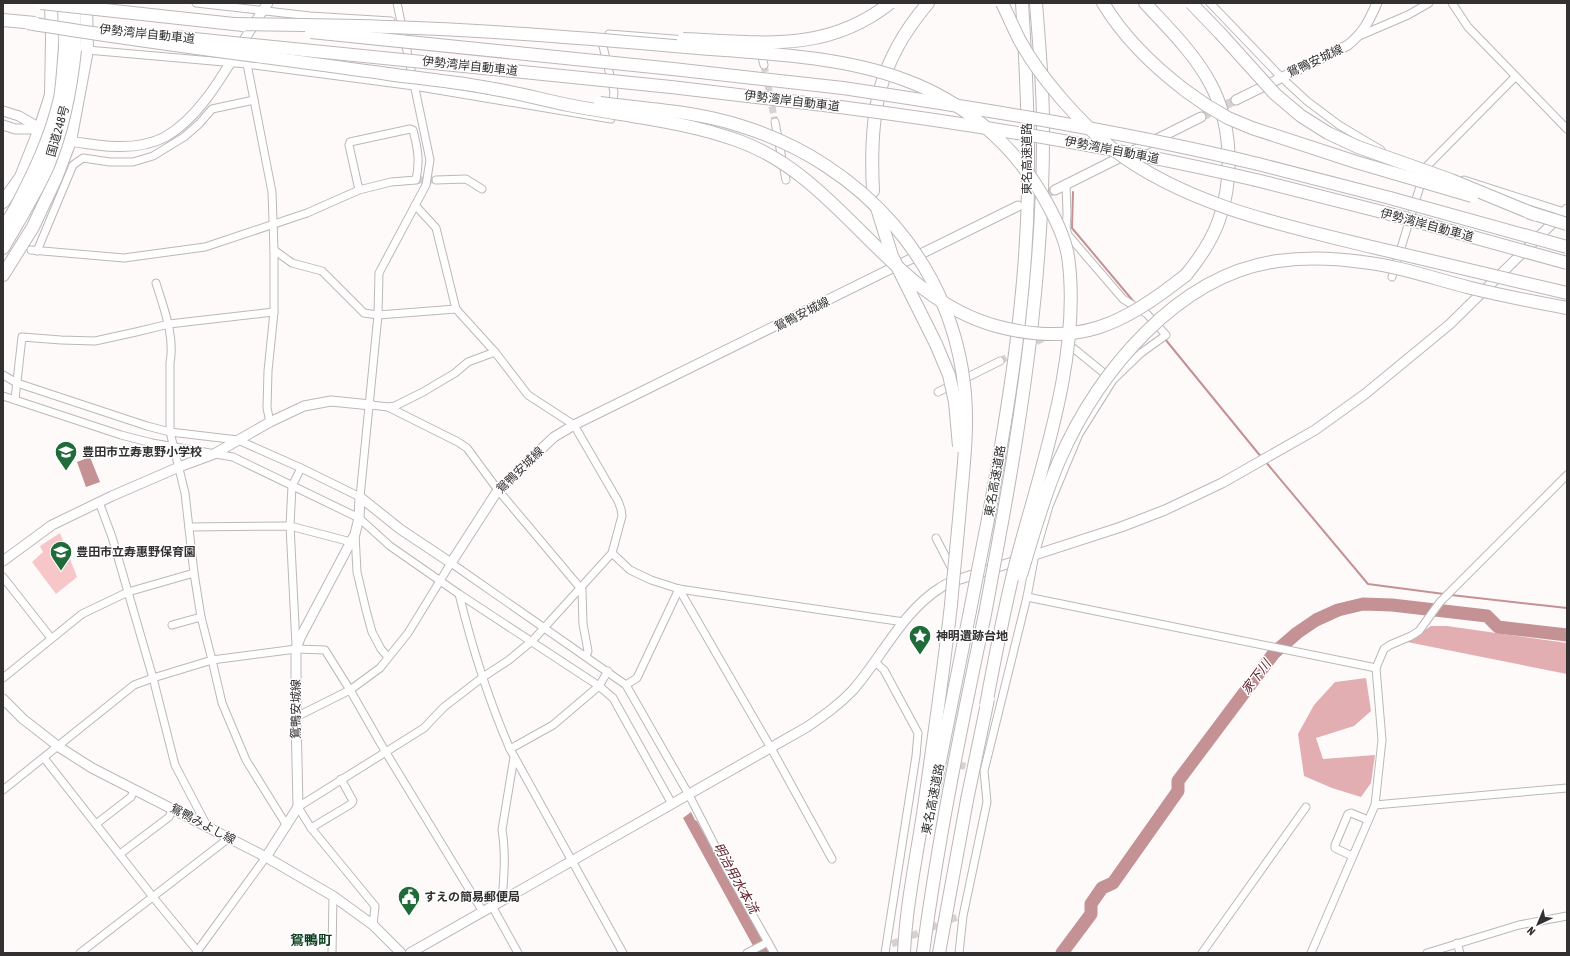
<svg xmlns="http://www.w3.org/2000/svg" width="1570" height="956" font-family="'Asap Condensed','Noto Sans JP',sans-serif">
<rect width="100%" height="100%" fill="#fffafa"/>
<path fill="#f7c6c9" d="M60,533l17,44 -21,17 -24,-32 11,-10 -3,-6z"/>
<g fill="#e2aeb1">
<path d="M1431,626h16l120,17v31l-160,-32z"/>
<path d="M1366,678l5,33 -17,15 -38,12 7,21 52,-4 -4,28 -10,14 -29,-9 -28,-12 -6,-42 16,-29 21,-23z"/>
</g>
<g fill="#c49295">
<path d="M90,457l10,25 -14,5 -9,-25z"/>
<path d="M691,812l4,8 2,1 72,132h-12l-74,-135z"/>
</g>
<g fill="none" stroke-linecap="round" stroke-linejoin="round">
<g stroke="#c49295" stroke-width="2">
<path d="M1073,192l-1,36 62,74"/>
<path d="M1165,339l97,119"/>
<path d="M1265,461l103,123 76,10"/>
<path d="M1451,595l116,13"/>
</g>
<path stroke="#c49295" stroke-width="13" d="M1062,953l29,-39v-10l11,-16 11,-5 65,-92v-10l96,-128 23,-20 19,-13 22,-10 25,-6 29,1 95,11 11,11 69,8"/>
<g stroke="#d6d2d2" stroke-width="7" stroke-dasharray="7 3.5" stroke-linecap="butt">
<path d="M764,65l11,57"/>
<path d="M416,180h20"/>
<path d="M1027,347l20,-11h3"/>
<path d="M1000,361l16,-9"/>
<path d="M938,760l39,9"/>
<path d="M892,944l65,-27"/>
</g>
<g stroke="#d6d2d2" stroke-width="9" stroke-dasharray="9 4.5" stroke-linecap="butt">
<path d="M1201,117l35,-17"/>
<path d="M1023,204l32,-14"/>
</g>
<g stroke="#bdb8b8" stroke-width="9">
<g id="street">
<path d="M196,3l114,13 81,5"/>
<path d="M1210,3l71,74 26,24 32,24 42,25"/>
<path d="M1452,3l16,24 99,102"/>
<path d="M609,34l77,6"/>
<path d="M1359,36l49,-21 21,-12"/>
<path d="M87,50l160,14 167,22 197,33 3,-27 -13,-54"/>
<path d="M760,50l4,15"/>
<path d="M247,64l25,128 2,58v62l-6,59 -1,37 3,14"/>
<path d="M775,122l11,58"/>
<path d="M436,180l30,-1 16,10"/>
<path d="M1464,180l103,33"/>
<path d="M31,250l93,8 81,-11 102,-34 52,-23 32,-8 25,-2c4,-20 2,-30 -3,-50l-3,-1 -60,13 -1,3 10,45"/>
<path d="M274,250l18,13 30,8 42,42 14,2 78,-6"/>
<path d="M37,251l36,-86 10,-7 27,4h23l20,-6 31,-19 15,-13 13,-15 42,-9"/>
<path d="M1392,277l34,-110 89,-90"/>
<path d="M156,283c8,26 19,53 14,80v69l15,61 9,80 7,44 11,43 10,43 24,57 41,66"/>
<path d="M1067,343l43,35"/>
<path d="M3,375l14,8 130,43 23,6 68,8 63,28 59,29 18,-182 1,-42 47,-88 4,-25 -33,-157"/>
<path d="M938,392l62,-31"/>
<path d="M3,396l118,39 31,8 81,14 126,61 31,28 69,48 140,92 14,12 59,106"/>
<path d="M15,399l7,-62 39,3 34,1 41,-9 33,-8 105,-12"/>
<path d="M371,405l17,2 70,35 9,6 31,42 84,100 1,34 5,27 -2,5"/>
<path d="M388,407l7,-1 28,-14 32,-19 13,-11 27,-10"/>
<path d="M99,502l13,35 16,55 25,86 22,87 32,61"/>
<path d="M189,527l101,-1 61,16"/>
<path d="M355,534l2,38 9,38 6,22 9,17 7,8"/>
<path d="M936,538l17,33"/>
<path d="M612,553l18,17 21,10 28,9 225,33"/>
<path d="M3,577l48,61"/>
<path d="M679,589l92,159 61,111"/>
<path d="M459,594c13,53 29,105 51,155l113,204"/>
<path d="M1027,597l349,71"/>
<path d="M172,625l29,-8"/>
<path d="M296,645l-6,-119 2,-40 9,-18"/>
<path d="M875,662l9,8 34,63 -2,23 -31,197"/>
<path d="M3,678l79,-64 46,-22 66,-19"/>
<path d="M626,685l11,-7 42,-89"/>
<path d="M296,717l54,-27 30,-22 28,-35 43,-70 175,122 63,110 38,74 47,84"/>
<path d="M510,749l43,-24 46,-39 9,-15"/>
<path d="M44,758l109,139 46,56"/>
<path d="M3,790l131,-105 19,-7 59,-18 84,-11 29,1 25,40 35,61 98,161"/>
<path d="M1375,805l192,-17"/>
<path d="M96,824l35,-27 4,-8"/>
<path d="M311,828l40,-24 2,-3 -12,-22"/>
<path d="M120,854l49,-37 4,-9"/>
<path d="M1352,856l-17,-8v-3l13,-31 3,-1 17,7"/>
<path d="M502,900c2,-23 4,-47 0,-70l12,-73"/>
<path d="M492,906l26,47"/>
<path d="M373,925l2,-19 -64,-78 -13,-21 126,-79 20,-21 39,-30 26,-17 24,-20 79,-87 10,-37 -1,-7 -3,-8 -44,-76 -46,-30 -33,-43 -39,-43 -20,-81 -21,-23"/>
<path d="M1457,943l3,10"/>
<path d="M80,953l149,-115"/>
<path d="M196,953l70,-96"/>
<path d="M332,953l1,-57"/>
<path d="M747,953l21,-11"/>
<path d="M959,953l4,-37 24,-114 -3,-31 43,-174 8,-43 14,-48 30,-72 34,-54 28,-27 25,-18 -19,-21 -24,-15 -55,-64 -2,-7 1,-14 -1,-30"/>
<path d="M1202,953l104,-146"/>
<path d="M1311,953l64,-148 7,-65 -6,-72 8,-19 6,-4 21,-9 8,-5 21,-29 127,-127"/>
<path d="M1427,953l92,-28 48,-9"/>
</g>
</g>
<g stroke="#bdb8b8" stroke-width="11">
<g id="secondary">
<path d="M1236,100l112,-55c16,-13 21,-24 29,-42"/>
<path d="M3,111l16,5 26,15"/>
<path d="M3,125l12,4h25"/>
<path d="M64,139c10,4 22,4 33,6 23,3 47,3 68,-8 45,-25 73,-93 103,-134"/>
<path d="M1055,190l146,-73"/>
<path d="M3,561l49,-36 60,-29 67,-29 35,-13 56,-32 34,-16 27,-5 40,4"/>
<path d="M3,699l20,20 36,28 33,21 174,89 67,39 40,29 28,28"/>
<path d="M266,857l32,-50 -2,-90v-68l4,-11 55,-104 4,-16 1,-21 40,32 51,34 47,-73 56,-53 20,-12 444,-219"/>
<path d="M410,953l397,-226c16,-11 32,-22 46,-37 29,-33 49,-78 87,-102 5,-4 12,-6 17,-8l164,-53 44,-17 57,-27 93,-53 50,-36 85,-70 117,-115"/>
</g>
</g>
<g stroke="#bdb8b8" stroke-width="14">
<g id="highway">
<path d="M64,3l1,46"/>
<path d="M74,3l1,47"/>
<path d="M1103,3c21,35 50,63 83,88"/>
<path d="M1145,3c23,25 49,50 65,80 22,40 24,95 9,137 -7,20 -19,38 -33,55"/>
<path d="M673,69l170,19"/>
<path d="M671,87l169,20"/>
<path d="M1258,164l132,34"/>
<path d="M1256,180l130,33"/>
<path d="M873,191c-4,-77 4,-128 55,-188"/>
<path d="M3,202l18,-25 19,-48 11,-34 1,-56 -1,-36"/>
<path d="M3,229l12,-20"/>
<path d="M3,248l21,-36"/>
<path d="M3,275l30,-48 23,-49 14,-37 17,-91 -1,-47"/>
<path d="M988,519c20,-108 38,-218 40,-328 1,-63 -2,-125 -6,-188"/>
<path d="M1002,522c24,-132 42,-264 41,-398 0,-41 -4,-81 -7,-121"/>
<path d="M933,796l37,-185"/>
<path d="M904,953c2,-47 12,-93 19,-139 10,-70 20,-139 28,-209"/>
<path d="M923,953c15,-114 38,-226 62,-339"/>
<path d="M939,953l28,-153"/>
</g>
</g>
<use href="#street" stroke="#fff" stroke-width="7"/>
<use href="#secondary" stroke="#fff" stroke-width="9"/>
<use href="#highway" stroke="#fff" stroke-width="12"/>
<g stroke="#bdb8b8" stroke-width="14" stroke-linecap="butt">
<g id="highway-bridge">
<path d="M41,3l202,22"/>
<path d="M1002,3c6,12 11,24 17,36 21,39 61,84 95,111 72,55 171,76 258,97 65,15 130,31 195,46"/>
<path d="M1191,3l29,30 55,61 26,22 27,17 30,14 93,33 85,35"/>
<path d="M3,20l32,3"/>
<path d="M28,23c120,20 240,34 360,51 36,5 71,8 106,15 25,4 49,11 74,16 57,11 116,16 171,36 103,37 150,156 257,185 83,22 126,-1 190,-51"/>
<path d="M236,24c51,1 102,1 153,3 99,3 198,11 297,20 72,6 152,8 219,33 57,21 105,61 136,113 12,20 23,41 27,63 14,99 -27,211 -52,306 -12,47 -21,95 -30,143"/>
<path d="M311,32l362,37"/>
<path d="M175,37l496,50"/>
<path d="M683,39c76,3 143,15 207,-36"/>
<path d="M843,88c139,21 278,43 415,76"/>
<path d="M1186,91l20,14 22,13 24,10 104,34 116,34"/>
<path d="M600,103c47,6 96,8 141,23 122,38 213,139 224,268 3,35 -1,68 -4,102 -3,37 -7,73 -10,109"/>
<path d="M840,107c140,18 278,41 416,73"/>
<path d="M1390,198l177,49"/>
<path d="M877,208l15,48 44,88 13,31 6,27 4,44"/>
<path d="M15,209c19,-36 36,-72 45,-111 3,-16 3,-33 5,-49"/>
<path d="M24,212c8,-15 17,-30 24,-46 15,-37 23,-76 27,-116"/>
<path d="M1528,212l39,12"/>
<path d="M1386,213l181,50"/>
<path d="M1021,575c12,-39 22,-77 38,-114 39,-89 118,-186 219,-200 28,-4 56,-3 84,1 37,4 73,17 109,26 32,8 64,14 96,20"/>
<path d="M970,611l18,-92"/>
<path d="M985,614l17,-92"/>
<path d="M967,800l21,-101"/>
</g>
</g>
<use href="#highway-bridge" stroke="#fff" stroke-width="12"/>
</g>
<defs>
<g id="school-pin" transform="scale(1.15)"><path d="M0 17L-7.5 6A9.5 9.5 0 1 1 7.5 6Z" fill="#1f6b3a" stroke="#fff"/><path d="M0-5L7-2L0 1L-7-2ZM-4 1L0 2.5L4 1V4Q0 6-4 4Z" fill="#fff"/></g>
<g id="sight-pin" transform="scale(1.15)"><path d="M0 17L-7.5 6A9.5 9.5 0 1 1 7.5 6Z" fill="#1f6b3a" stroke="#fff"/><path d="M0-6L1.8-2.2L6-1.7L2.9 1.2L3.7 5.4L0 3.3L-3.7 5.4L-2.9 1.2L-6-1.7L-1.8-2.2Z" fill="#fff"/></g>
<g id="civic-pin" transform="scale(1.15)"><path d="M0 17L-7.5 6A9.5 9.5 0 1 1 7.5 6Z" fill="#1f6b3a" stroke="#fff"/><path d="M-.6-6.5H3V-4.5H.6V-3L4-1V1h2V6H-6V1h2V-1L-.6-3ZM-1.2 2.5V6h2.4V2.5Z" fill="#fff"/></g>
</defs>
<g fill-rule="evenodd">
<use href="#school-pin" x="66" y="452"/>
<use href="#school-pin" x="61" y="552"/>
<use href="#sight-pin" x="920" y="636"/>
<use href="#civic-pin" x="409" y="897"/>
</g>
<g text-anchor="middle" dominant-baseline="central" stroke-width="3" stroke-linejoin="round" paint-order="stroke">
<g font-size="12" fill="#323030" stroke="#fff">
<text transform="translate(147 34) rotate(6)">伊勢湾岸自動車道</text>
<text transform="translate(1315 61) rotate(-25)">鴛鴨安城線</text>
<text transform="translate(470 66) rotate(6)">伊勢湾岸自動車道</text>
<text transform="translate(792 101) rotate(7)">伊勢湾岸自動車道</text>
<text transform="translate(58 131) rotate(-74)">国道248号</text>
<text transform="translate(1112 150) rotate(11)">伊勢湾岸自動車道</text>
<text transform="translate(1027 159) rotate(-90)">東名高速道路</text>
<text transform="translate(1427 225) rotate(15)">伊勢湾岸自動車道</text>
<text transform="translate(802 314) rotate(-27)">鴛鴨安城線</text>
<text transform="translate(520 470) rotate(-44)">鴛鴨安城線</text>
<text transform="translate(995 481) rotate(-80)">東名高速道路</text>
<text transform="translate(296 709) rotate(-90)">鴛鴨安城線</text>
<text transform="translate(933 799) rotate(-79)">東名高速道路</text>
<text transform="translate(203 824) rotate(28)">鴛鴨みよし線</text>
</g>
<g font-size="12" font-weight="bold" fill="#323030" stroke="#fff" text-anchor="start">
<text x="82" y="452">豊田市立寿恵野小学校</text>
<text x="76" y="552">豊田市立寿惠野保育園</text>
<text x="936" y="636">神明遺跡台地</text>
<text x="424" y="897">すえの簡易郵便局</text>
</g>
<g font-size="13" font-style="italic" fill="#5f2029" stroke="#fff">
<text transform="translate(1256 677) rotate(-53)">家下川</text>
<text transform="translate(736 878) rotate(61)">明治用水本流</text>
</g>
<g font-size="14" font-weight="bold" fill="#0c411f" stroke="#fff">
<text x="311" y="940">鴛鴨町</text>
</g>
</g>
<rect width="1570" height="956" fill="none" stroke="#323030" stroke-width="8"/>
<g transform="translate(1538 924) rotate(224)" stroke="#ffffff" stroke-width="3" paint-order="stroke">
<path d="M0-3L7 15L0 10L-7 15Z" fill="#323030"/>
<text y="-6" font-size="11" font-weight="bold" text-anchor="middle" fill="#323030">N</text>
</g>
</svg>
